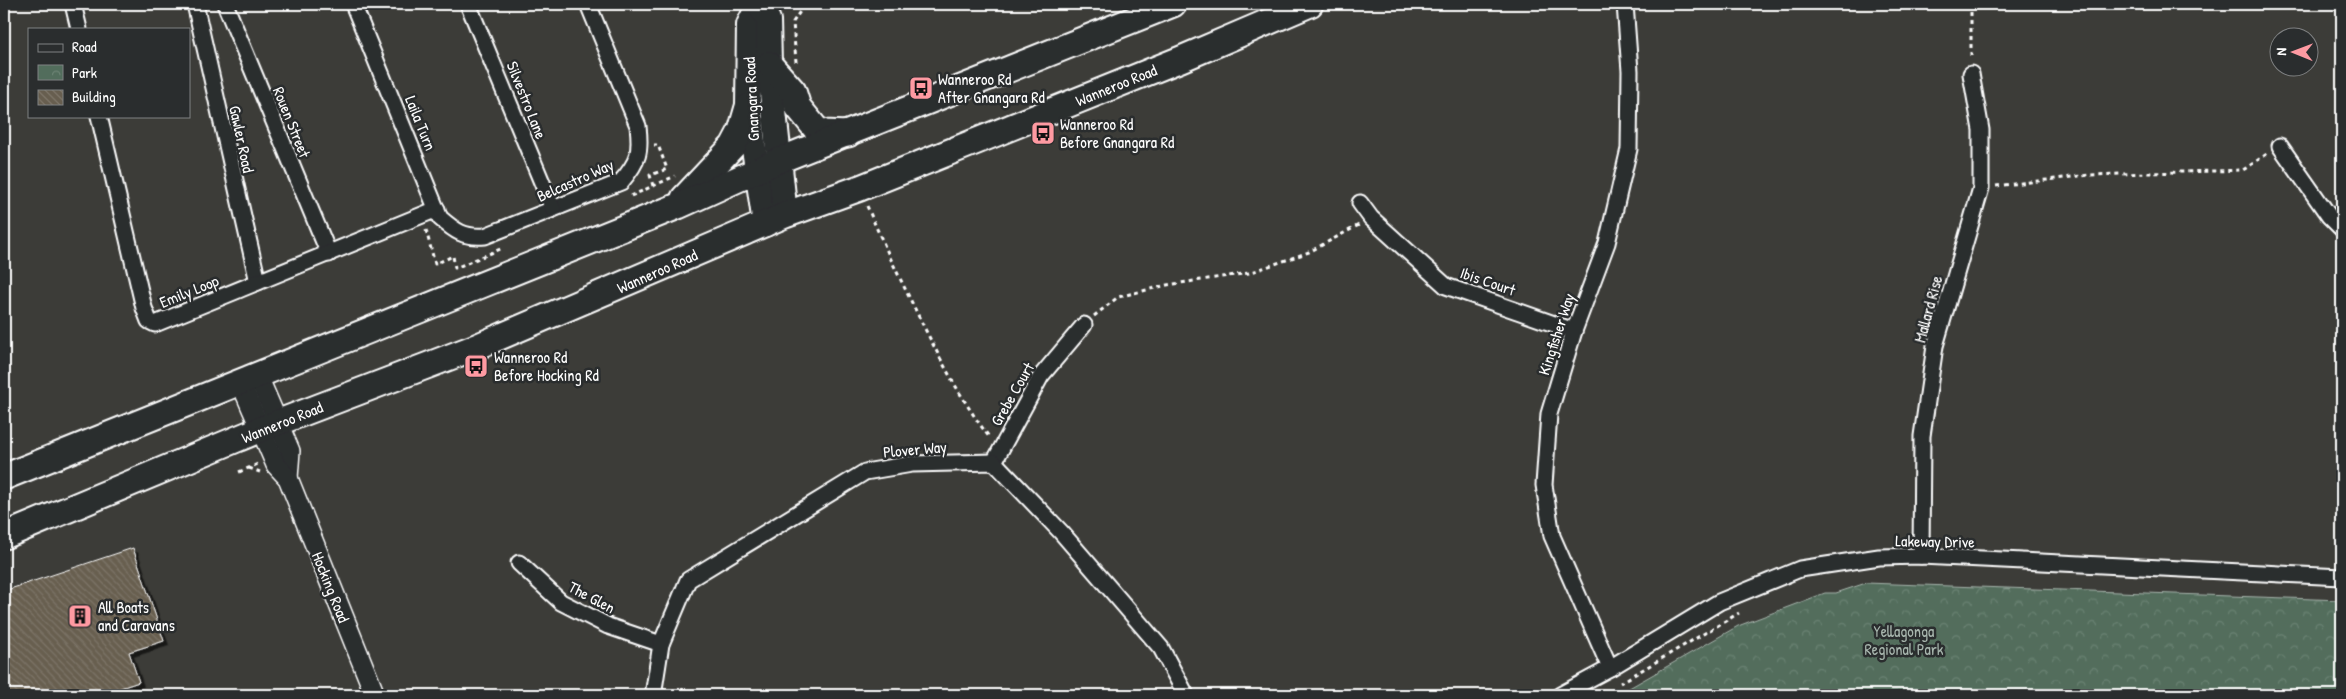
<svg xmlns="http://www.w3.org/2000/svg" width="2346" height="699" font-family="'Patrick Hand',sans-serif">
<defs>
<pattern id="park-crowns" width="20" height="18" patternUnits="userSpaceOnUse" patternTransform="scale(1.25)"><rect width="20" height="18" fill="#526d5c"/><path d="M2 6a3 3 0 1 1 6 0M12 15a3 3 0 1 1 6 0" fill="none" stroke="#6c8374"/></pattern>
<pattern id="building-back-hatch" width="6" height="6" patternUnits="userSpaceOnUse" patternTransform="scale(1.25)"><rect width="6" height="6" fill="#675e4f"/><path d="M-1 5l2 2M0 0l6 6M5-1l2 2" fill="none" stroke="#7e7669"/></pattern>
<filter id="shadow"><feDropShadow dx="4.5" dy="4.5" stdDeviation="0" flood-color="#0009"/></filter>
</defs>
<rect width="100%" height="100%" fill="#3c3c38"/>
<filter id="ink" filterUnits="userSpaceOnUse"><feTurbulence type="fractalNoise" baseFrequency=".02" numOctaves="2"/><feDisplacementMap in="SourceGraphic" scale="10" xChannelSelector="R" yChannelSelector="G"/><feConvolveMatrix kernelMatrix="1 2 1 2 8 2 1 2 1" color-interpolation-filters="sRGB"/></filter>
<g filter="url(#ink)">
<path fill="url(#park-crowns)" stroke="#a8b6ae" d="M1866,583l476,17v95h-725l121,-69 87,-33h11z"/>
<path fill="url(#building-back-hatch)" stroke="#fff" filter="url(#shadow)" d="M133,548l31,93 -35,11 10,30 -40,13h-95v-104z"/>
<g fill="none" stroke-linecap="round" stroke-linejoin="round">
<g stroke="#fff" stroke-width="19">
<g id="minor">
<path d="M73,4l6,25"/>
<path d="M195,4l63,278"/>
<path d="M225,4l104,250"/>
<path d="M353,4l87,214c15,13 24,20 45,18l136,-54c18,-21 20,-30 17,-56l-50,-122"/>
<path d="M468,4l85,205"/>
<path d="M99,116l45,192 5,13 6,3 282,-115"/>
<path d="M2280,146l49,70 13,13"/>
<path d="M1360,203l11,15 75,68 128,45"/>
<path d="M994,462l47,-86 43,-51"/>
<path d="M1921,556l1,-120 13,-90 46,-158v-58l-10,-56"/>
<path d="M519,563l42,39 47,24 53,18"/>
<path d="M1610,668l-58,-132 -8,-51 5,-71 25,-83 33,-88 22,-94 1,-78 -5,-67"/>
<path d="M657,695l-3,-6 7,-45 27,-64 177,-108 47,-8 82,-2 67,70 100,116 25,47"/>
<path d="M1560,695l50,-27 109,-66 81,-33 79,-12 42,-1 421,21"/>
</g>
</g>
<g stroke="#fff" stroke-width="22">
<g id="tertiary">
<path d="M257,374l33,77 -2,27"/>
<path d="M240,381l36,84 12,13 87,217"/>
</g>
</g>
<g stroke="#fff" stroke-width="28">
<g id="primary">
<path d="M759,4l-10,21 -1,82 17,117"/>
<path d="M759,4l9,16 1,44 16,151"/>
</g>
</g>
<g stroke="#fff" stroke-width="29">
<g id="trunk">
<path d="M769,64l24,27 5,16 18,22 8,4 24,1"/>
<path d="M684,198l49,-52 8,-15 7,-24"/>
<path d="M4,477l674,-271 102,-46 393,-156"/>
<path d="M4,536l257,-107 215,-82 309,-132 75,-27 321,-129 129,-55"/>
</g>
</g>
<g stroke="#fff" stroke-width="3" stroke-dasharray="4 4" stroke-linecap="butt">
<path d="M1971,4v54"/>
<path d="M796,62l-3,-40 12,-18"/>
<path d="M653,186l-3,-11 17,-6 -9,-24h-4"/>
<path d="M1996,186l93,-11 154,-5 24,-16"/>
<path d="M631,196l44,-20"/>
<path d="M867,206c17,40 36,79 55,117 21,41 41,80 68,115"/>
<path d="M426,230l9,34 18,-8 2,12 48,-20"/>
<path d="M1094,316l24,-19 49,-12 82,-12 60,-21 50,-27"/>
<path d="M249,468l11,4"/>
<path d="M239,472l19,-8"/>
<path d="M1620,683l119,-70"/>
</g>
<use href="#minor" stroke="#2a2d2e" stroke-width="15"/>
<use href="#tertiary" stroke="#2a2d2e" stroke-width="19"/>
<use href="#primary" stroke="#2a2d2e" stroke-width="24"/>
<use href="#trunk" stroke="#2a2d2e" stroke-width="25"/>
</g>
</g>
<defs>
<g id="bus-square" transform="scale(1.25)"><rect x="-9" y="-9" width="18" height="18" rx="4" fill="#ff9aa2" stroke="#2a2d2e"/><path d="M-5-6H5V4H4V6H2V4H-2V6H-4V4H-5ZM-3.5-4V0h7V-4ZM-3.5 1.2v1.5H-2V1.2ZM2 1.2v1.5H3.5V1.2Z" fill="#111"/></g>
<g id="building-square" transform="scale(1.25)"><rect x="-9" y="-9" width="18" height="18" rx="4" fill="#ff9aa2" stroke="#2a2d2e"/><path d="M-4-6H4V6H1V3H-1V6H-4ZM-2.5-4.3h1.7v1.8h-1.7ZM.8-4.3h1.7v1.8H.8ZM-2.5-1h1.7V.8h-1.7ZM.8-1h1.7V.8H.8Z" fill="#111"/></g>
</defs>
<g fill-rule="evenodd">
<use href="#bus-square" x="921" y="88"/>
<use href="#bus-square" x="1043" y="133"/>
<use href="#bus-square" x="476" y="366"/>
<use href="#building-square" x="80" y="616"/>
</g>
<g text-anchor="middle" dominant-baseline="central" stroke-width="5" stroke-linejoin="round" paint-order="stroke">
<g font-size="16" fill="#fff" stroke="#2a2d2e" text-anchor="start">
<text x="938" y="79">Wanneroo Rd<tspan x="938" dy="18">After Gnangara Rd</tspan></text>
<text x="1060" y="124">Wanneroo Rd<tspan x="1060" dy="18">Before Gnangara Rd</tspan></text>
<text x="494" y="357">Wanneroo Rd<tspan x="494" dy="18">Before Hocking Rd</tspan></text>
<text x="98" y="607">All Boats<tspan x="98" dy="18">and Caravans</tspan></text>
</g>
<g font-size="16" fill="#fff" stroke="#2a2d2e">
<text transform="translate(1116 85) rotate(-22)">Wanneroo Road</text>
<text transform="translate(751 99) rotate(-93)">Gnangara Road</text>
<text transform="translate(527 100) rotate(68)">Silvestro Lane</text>
<text transform="translate(292 122) rotate(68)">Rouen Street</text>
<text transform="translate(421 123) rotate(68)">Laila Turn</text>
<text transform="translate(242 139) rotate(78)">Gawler Road</text>
<text transform="translate(575 180) rotate(-24)">Belcastro Way</text>
<text transform="translate(657 271) rotate(-24)">Wanneroo Road</text>
<text transform="translate(1488 281) rotate(19)">Ibis Court</text>
<text transform="translate(189 291) rotate(-22)">Emily Loop</text>
<text transform="translate(1928 309) rotate(-75)">Mallard Rise</text>
<text transform="translate(1556 334) rotate(-72)">Kingfisher Way</text>
<text transform="translate(1012 394) rotate(-60)">Grebe Court</text>
<text transform="translate(282 422) rotate(-22)">Wanneroo Road</text>
<text transform="translate(915 449) rotate(-5)">Plover Way</text>
<text transform="translate(1935 541) rotate(1)">Lakeway Drive</text>
<text transform="translate(331 587) rotate(68)">Hocking Road</text>
<text transform="translate(592 597) rotate(28)">The Glen</text>
</g>
<g font-size="16" fill="#a8b6ae" stroke="#2a2d2e">
<text x="1904" y="631">Yellagonga<tspan x="1904" dy="18">Regional Park</tspan></text>
</g>
</g>
<rect width="2346" height="699" fill="none" stroke="#2a2d2e" stroke-width="20"/>
<rect x="10" y="10" width="2326" height="679" fill="none" stroke="#fff" stroke-width="2" filter="url(#ink)"/>
<rect x="28" y="28" width="162" height="90" fill="#2a2d2e" stroke="#7f8182"/>
<rect x="38" y="44" width="25" height="8" fill="#2a2d2e" stroke="#7f8182"/>
<text x="72" y="52" font-size="15" fill="#ffffff">Road</text>
<rect x="38" y="65" width="25" height="15" fill="url(#park-crowns)" stroke="#7f8182"/>
<text x="72" y="78" font-size="15" fill="#ffffff">Park</text>
<rect x="38" y="90" width="25" height="15" fill="url(#building-back-hatch)" stroke="#7f8182"/>
<text x="72" y="102" font-size="15" fill="#ffffff">Building</text>
<g transform="translate(2294 52) rotate(271)"><circle r="24" fill="#2a2d2e" stroke="#7f8182"/>
<path d="M0-4L9 19L0 12L-9 19Z" fill="#ff9aa2"/>
<text y="-8" font-size="14" font-weight="bold" text-anchor="middle" fill="#ffffff">N</text>
</g>
</svg>
